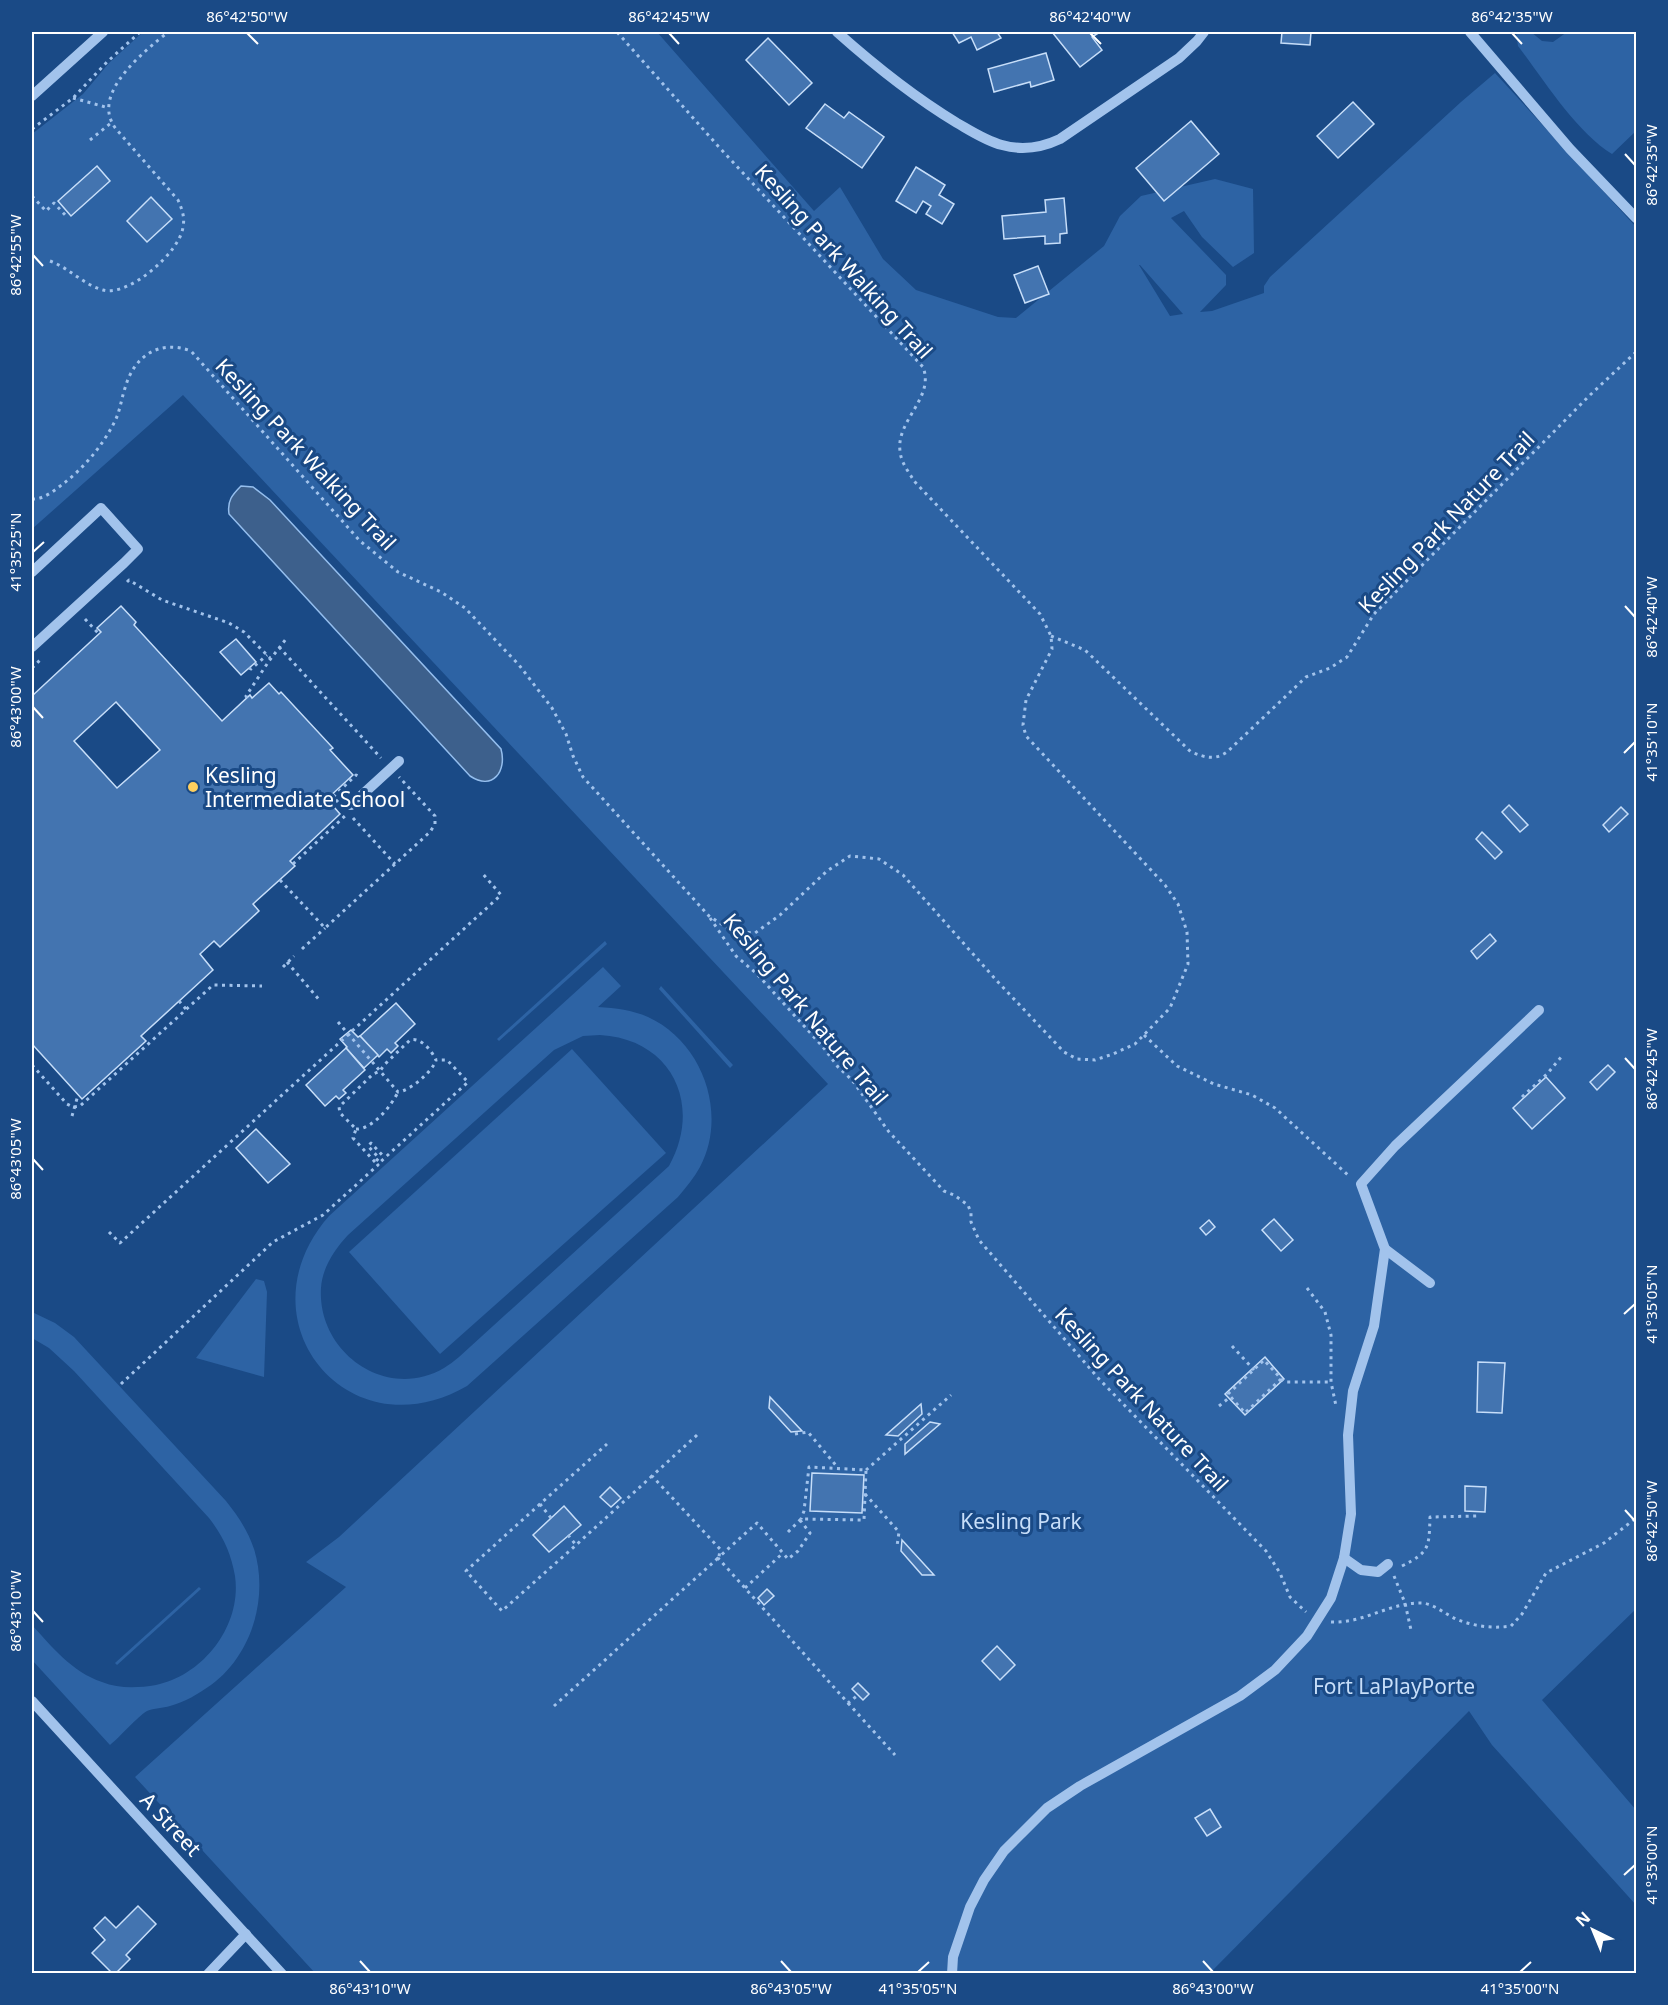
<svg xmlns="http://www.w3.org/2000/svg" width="1668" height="2005" font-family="'Noto Sans',sans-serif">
<rect width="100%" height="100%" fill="#1a4a86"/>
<g fill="#2d63a4" fill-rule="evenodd">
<path d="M143,32h514l157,179 26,-24 43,72 33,31 82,27 18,1 88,-72 16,-30 21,-20 74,-17 38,10 1,64 -21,14 -31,-30 -18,-26 -13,7 55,57v10l-26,27 12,-1 52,-18v-7l6,-9 191,-175 34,-29 141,154v1382l-94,91 94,110v95l-144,-160 -23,-34 -259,262h-895l-180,-196 211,-190 -40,-25 33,-25 489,-453 -645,-689 -151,134v-395l51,-40 26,-31zM1139,265h1l43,49 -13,2z"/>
<path d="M1516,32h15l11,9 11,1 14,-10h69v99l-24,23c-35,-21 -69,-75 -94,-108z"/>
<path d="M605,941l2,3 -108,97 -2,-2z"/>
<path d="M603,967l18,19 -23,21c18,1 34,3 50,10 55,25 80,97 52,150 -6,11 -14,20 -22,30l-211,189c-119,69 -229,-66 -138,-170zM600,1035c72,4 103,70 69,131l-210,191c-5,4 -10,8 -15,11 -58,34 -127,-16 -123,-80 1,-20 14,-39 27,-53l206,-185 29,-14z"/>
<path d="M661,986l72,79 -3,3 -71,-79z"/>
<path d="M572,1049l94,104 -226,201 -91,-102z"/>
<path d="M256,1279l8,2 3,11 -3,85 -68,-19z"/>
<path d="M32,1312l23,11 19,14 152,164c12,15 22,30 28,48 15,48 -2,106 -43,136 -13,9 -26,17 -41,21 -7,2 -16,2 -23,5 -10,6 -27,26 -37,34l-78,-85v-35c20,22 40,47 70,57 17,7 36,6 54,3 48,-10 86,-60 79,-109 -4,-23 -12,-40 -26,-58l-135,-147 -25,-23 -17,-10z"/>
<path d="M199,1587l2,2 -84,76 -2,-2z"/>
</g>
<path fill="#3d608c" stroke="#94beee" stroke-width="1.5" d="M241,486l12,1 17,13 231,249c6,22 -8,42 -31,27l-241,-262c-2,-13 3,-19 12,-28z"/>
<g fill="#4374b0" stroke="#c7def9" stroke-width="1.5" fill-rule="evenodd">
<path d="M952,32h45l4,6 -24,12 -6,-13 -12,6z"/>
<path d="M1052,32h48l-8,5 10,13 -22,17z"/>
<path d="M1282,32h29l-1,13 -29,-2z"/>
<path d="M768,38l44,45 -23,22 -43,-45z"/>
<path d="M1046,53l8,27 -23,7 -1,-5 -36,10 -6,-23z"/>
<path d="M1353,102l21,22 -36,34 -21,-22z"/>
<path d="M825,104l19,14 5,-6 35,25 -22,31 -56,-40z"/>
<path d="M1191,121l28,33 -55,47 -28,-33z"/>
<path d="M97,166l13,15 -39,35 -13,-15z"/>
<path d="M916,167l29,18 -6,10 15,9 -12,20 -16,-10 5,-8 -8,-5 -7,12 -20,-12z"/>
<path d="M151,197l21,22 -25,23 -20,-21z"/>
<path d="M1064,198l3,35 -7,1v9l-15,1v-8l-41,3 -2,-23 44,-4 -1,-12z"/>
<path d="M1038,266l11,28 -24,9 -11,-28z"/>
<path d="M121,606l15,16 -2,3 88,96 28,-26 2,3 17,-15 10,11 2,-2 52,56 -3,2 23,25 -26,24 13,15 -50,47 5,5 -42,38 6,7 -39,36 -6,-6 -14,13 13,16 -72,66 5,5 -64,58 -50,-55v-348l69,-64 -4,-4zM116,702l44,48 -43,38 -43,-47z"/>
<path d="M236,639l20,23 -15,13 -21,-23z"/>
<path d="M1509,805l19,20 -8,7 -18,-20z"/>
<path d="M1621,807l7,7 -19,18 -6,-7z"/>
<path d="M1482,832l20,20 -7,7 -19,-20z"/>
<path d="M1490,934l6,7 -19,18 -6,-8z"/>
<path d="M396,1003l19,21 -20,19 3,3 -7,7 -4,-4 -8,8 -19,-21z"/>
<path d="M351,1030l7,7 2,-1 18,19 -14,13 -18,-20 1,-1 -7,-8z"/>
<path d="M346,1048l19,22 -22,20 3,3 -7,6 -3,-3 -11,10 -19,-21z"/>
<path d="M1608,1065l7,7 -18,18 -7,-8z"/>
<path d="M1546,1077l19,21 -33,31 -19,-21z"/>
<path d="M256,1129l34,35 -22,19 -32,-35z"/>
<path d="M1274,1219l19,21 -12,11 -19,-21z"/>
<path d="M1209,1220l6,7 -9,8 -6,-7z"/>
<path d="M1265,1357l19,22 -39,36 -20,-21z"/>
<path d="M1478,1362l27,1 -3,50 -25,-1z"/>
<path d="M770,1397l32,34 -11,1 -22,-24z"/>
<path d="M921,1404l1,10 -24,22 -12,-1z"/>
<path d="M930,1422l10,2 -35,30v-10z"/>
<path d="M812,1473l52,2 -2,38 -52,-2z"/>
<path d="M1465,1486l21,1 -1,25 -20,-1z"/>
<path d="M610,1487l11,11 -10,9 -11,-10z"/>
<path d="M564,1506l17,19 -32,27 -16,-17z"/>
<path d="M902,1540l32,35h-12l-21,-24z"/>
<path d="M767,1589l7,7 -10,9 -6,-7z"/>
<path d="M997,1646l18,19 -15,15 -18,-19z"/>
<path d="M858,1683l11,11 -6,6 -11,-11z"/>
<path d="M1210,1809l11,18 -14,9 -12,-18z"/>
<path d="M138,1906l18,18 -30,31 4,4 -15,15h-2l-21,-21 13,-13 -11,-12 11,-11 11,11z"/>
</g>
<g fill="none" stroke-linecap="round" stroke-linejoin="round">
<g stroke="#a2c3ec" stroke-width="3" stroke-dasharray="3 4.5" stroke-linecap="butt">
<path d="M73,98l36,10"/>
<path d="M32,129l41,-31 34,-36 33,-30"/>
<path d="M90,140l21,-17"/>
<path d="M32,196l14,15 8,-8 13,14"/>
<path d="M50,261c19,7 34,24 53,29 26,7 77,-38 80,-63 2,-10 -1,-18 -5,-27l-62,-71c-27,-35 28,-77 52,-97"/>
<path d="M32,499c11,1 23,-9 32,-16 20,-15 38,-37 50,-60 6,-11 7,-23 11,-35 9,-32 34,-49 66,-37l169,190 38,31 43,20 24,16 54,57 33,43 14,26 7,22 10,21 126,139 17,11 12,5 17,1 25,-18 47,-44 23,-15 29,3 24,16 94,106 67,71 13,7 18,1 18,-6 22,-10 35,-36 18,-44 -1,-32 -9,-28 -13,-19 -139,-149 -3,-11 3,-25 26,-51 -1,-13 -11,-22 -126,-133c-5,-9 -13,-18 -14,-30 -4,-31 35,-53 23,-84l-205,-221 -101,-114"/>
<path d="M127,582l2,-2 33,20 67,23 15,9 26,26"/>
<path d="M85,619l14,15"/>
<path d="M1051,636l34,14 106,102c14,5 23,9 36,0l79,-75 24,-9 17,-11 27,-43 215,-218 47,-44"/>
<path d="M279,647l102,111"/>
<path d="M32,668l9,-9"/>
<path d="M249,668l2,1 16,-14"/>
<path d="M247,698l-1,-2 23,-35 17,-22"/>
<path d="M338,802l-5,-5 23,-22 4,2"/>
<path d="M353,818l42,46"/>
<path d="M293,864l52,-48"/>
<path d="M280,880l45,48 105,-96 5,-8v-8l-36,-39"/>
<path d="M710,918l26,38 21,18 66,73 15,20 14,13 37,52 55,59 10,4 14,10 3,8v9l8,18 120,139 167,172 14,22 10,24 16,15"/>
<path d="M302,949l23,-21"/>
<path d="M287,962l34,40"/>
<path d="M283,967l11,-11"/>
<path d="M179,1001l7,8"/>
<path d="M338,1022l60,70c12,-1 35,-21 38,-32"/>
<path d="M1144,1035l33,31 37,18 38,11 23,13 74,68"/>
<path d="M32,1065l35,39 6,3 7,-1 133,-121 49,1"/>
<path d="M1522,1097l25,-23 15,-18"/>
<path d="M72,1116l6,-21"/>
<path d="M356,1129c16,1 36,-24 42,-37"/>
<path d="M375,1162l-22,-24 3,-9 -16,-16 -1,-6 34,-33 7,-3 4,-6 26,-25c11,-3 22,11 26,20h11l21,22 -90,82"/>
<path d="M109,1232l11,11 381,-348 -18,-21"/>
<path d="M1307,1288l18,24 6,23v47l5,24"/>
<path d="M1232,1346l22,24"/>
<path d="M1281,1379l-36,34 -17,-19 36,-34 20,22h47"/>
<path d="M121,1384l152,-142 50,-27 55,-50 -3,-3 4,-4 -11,-12 3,-3 14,15"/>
<path d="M1219,1406l11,-9"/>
<path d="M795,1434l13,-2 31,37"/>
<path d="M697,1435l-45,41 68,73 -1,8"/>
<path d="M866,1470l85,-75"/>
<path d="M865,1494l34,38 -2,14"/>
<path d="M540,1504l-74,67 36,40 74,-66"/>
<path d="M551,1518l-11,-14 67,-60"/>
<path d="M800,1520l10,13 -12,18 -10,8 -31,-36 -39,35 130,145 10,-8"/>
<path d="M788,1532l13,-13 63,1 2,-50 -57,-3 -5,44 -3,8"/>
<path d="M568,1535l8,10 76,-69"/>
<path d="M1402,1566c28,-14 27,-19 28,-49l49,-1"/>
<path d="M1394,1576l11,27 6,27"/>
<path d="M745,1588l38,-35"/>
<path d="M1331,1622c32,2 59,-20 91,-19 12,1 23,11 34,16 17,7 36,10 55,7l11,-12 24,-41 58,-30 32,-25"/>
<path d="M848,1703l47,52"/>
<path d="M554,1706l164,-148"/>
</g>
<g stroke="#a2c3ec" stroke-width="10">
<path d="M837,32c37,33 77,65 120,91 14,8 29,18 45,22 21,6 39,3 58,-6l119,-81 18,-17 7,-9"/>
<path d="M1470,32l100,117 66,69"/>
<path d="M32,96l71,-64"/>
<path d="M32,572l69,-64 37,41 -14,14 -92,84"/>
<path d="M351,805l48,-44"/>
<path d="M1385,1249l45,34"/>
<path d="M1344,1558l17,12 17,2 10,-8"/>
<path d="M32,1701l250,273"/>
<path d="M208,1974l38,-40"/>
<path d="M952,1974l1,-17 17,-50 14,-27 20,-29 43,-43 33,-22 160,-90 35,-26 32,-34 24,-38 13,-40 7,-44 -3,-79 5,-44 21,-65 11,-77 -24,-65 34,-38 144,-136"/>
</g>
</g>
<path fill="none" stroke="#fff" stroke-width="2" d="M247,33l11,11M669,33l10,11M1090,33l11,11M1512,33l10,11M1625,154l10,11M33,255l10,11M33,552l11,-10M1625,606l10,11M33,707l10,11M1624,753l11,-11M1625,1058l10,11M33,1159l10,11M1624,1314l11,-10M1625,1510l10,11M33,1611l10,11M1624,1875l11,-10M360,1961l10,11M781,1961l10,11M1203,1961l10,11M918,1972l11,-10M1520,1972l11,-10"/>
<circle fill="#fecf5e" stroke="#1a4a86" stroke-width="2" cx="193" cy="787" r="6"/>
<g text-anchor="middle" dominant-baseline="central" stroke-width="6" stroke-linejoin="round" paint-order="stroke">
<g font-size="21" fill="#fff" stroke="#1a4a86">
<text transform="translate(844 261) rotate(48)">Kesling Park Walking Trail</text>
<text transform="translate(306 454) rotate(47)">Kesling Park Walking Trail</text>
<text transform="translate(1446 522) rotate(-46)">Kesling Park Nature Trail</text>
<text transform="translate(806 1009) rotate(50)">Kesling Park Nature Trail</text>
<text transform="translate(1142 1399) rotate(47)">Kesling Park Nature Trail</text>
<text transform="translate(171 1824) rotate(47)">A Street</text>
</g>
<g font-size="21" fill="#fff" stroke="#1a4a86" text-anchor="start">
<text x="205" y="775">Kesling<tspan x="205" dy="24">Intermediate School</tspan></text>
</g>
<g font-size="21" fill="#c7def9" stroke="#1a4a86">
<text x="1021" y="1521">Kesling Park</text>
<text x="1394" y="1686">Fort LaPlayPorte</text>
</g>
</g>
<rect width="1668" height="2005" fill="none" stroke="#1a4a86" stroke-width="66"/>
<g transform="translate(1593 1930) rotate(317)" stroke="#1a4a86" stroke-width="4.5" paint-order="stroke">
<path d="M0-4.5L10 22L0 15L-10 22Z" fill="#ffffff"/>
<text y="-9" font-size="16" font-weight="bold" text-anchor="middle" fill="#ffffff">N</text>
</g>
<rect x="33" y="33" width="1602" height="1939" fill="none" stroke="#fff" stroke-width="2"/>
<g font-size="15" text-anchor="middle" fill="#fff">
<text x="247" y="22">86°42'50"W</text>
<text x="669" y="22">86°42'45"W</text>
<text x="1090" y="22">86°42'40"W</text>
<text x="1512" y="22">86°42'35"W</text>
<text transform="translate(1652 165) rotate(-90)" y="5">86°42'35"W</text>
<text transform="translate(16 255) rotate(-90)" y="5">86°42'55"W</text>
<text transform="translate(16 552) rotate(-90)" y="5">41°35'25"N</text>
<text transform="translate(1652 617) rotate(-90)" y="5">86°42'40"W</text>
<text transform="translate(16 707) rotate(-90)" y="5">86°43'00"W</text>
<text transform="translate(1652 742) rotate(-90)" y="5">41°35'10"N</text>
<text transform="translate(1652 1069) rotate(-90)" y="5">86°42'45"W</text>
<text transform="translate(16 1159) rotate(-90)" y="5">86°43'05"W</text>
<text transform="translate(1652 1304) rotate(-90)" y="5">41°35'05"N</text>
<text transform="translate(1652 1521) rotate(-90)" y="5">86°42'50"W</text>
<text transform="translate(16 1611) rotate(-90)" y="5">86°43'10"W</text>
<text transform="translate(1652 1865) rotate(-90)" y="5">41°35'00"N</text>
<text x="370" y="1994">86°43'10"W</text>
<text x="791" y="1994">86°43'05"W</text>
<text x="918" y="1994">41°35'05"N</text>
<text x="1213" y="1994">86°43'00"W</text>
<text x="1520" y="1994">41°35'00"N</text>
</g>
</svg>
